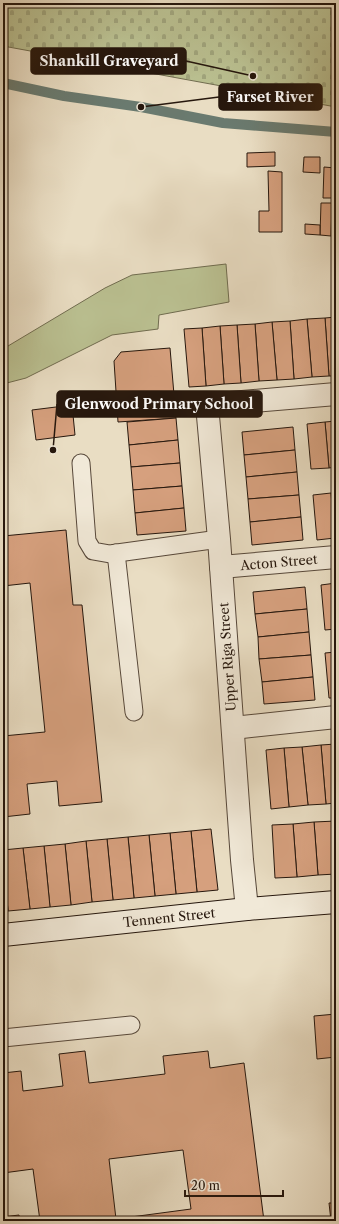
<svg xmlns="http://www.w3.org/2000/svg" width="339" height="1224" font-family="'Libre Caslon Text',serif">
<defs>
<pattern id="cemetery-stones" width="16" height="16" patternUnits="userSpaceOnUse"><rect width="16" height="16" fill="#bac091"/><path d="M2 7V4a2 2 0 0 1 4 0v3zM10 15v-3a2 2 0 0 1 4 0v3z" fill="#a0a47c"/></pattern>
</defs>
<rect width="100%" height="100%" fill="#e9ddc3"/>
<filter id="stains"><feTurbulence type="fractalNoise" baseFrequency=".005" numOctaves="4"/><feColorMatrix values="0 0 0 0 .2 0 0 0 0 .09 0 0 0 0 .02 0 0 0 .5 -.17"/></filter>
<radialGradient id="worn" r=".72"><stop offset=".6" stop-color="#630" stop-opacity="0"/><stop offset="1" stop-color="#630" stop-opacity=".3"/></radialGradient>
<path fill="#bac091" stroke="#706c4f" d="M226,264l3,38 -70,13 -1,14 -46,6 -86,43 -23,6v-35l102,-61 27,-13z"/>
<path fill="url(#cemetery-stones)" stroke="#706c4f" d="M3,3h333v104l-333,-61z"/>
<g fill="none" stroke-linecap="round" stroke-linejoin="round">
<path stroke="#6a7a6f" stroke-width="10" d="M3,83l61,13 77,11 82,16 113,9"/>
</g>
<g fill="#d6a07e" stroke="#26170d" fill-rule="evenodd">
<path d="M275,152v14l-28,1v-14z"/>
<path d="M304,157h16v16l-17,-1z"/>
<path d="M324,167l12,1v30h-13z"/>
<path d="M268,171l14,1v60h-23v-21h10z"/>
<path d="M321,203h11l-1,33 -11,-1z"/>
<path d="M334,221h2v16h-3z"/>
<path d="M305,224l15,1v10l-15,-1z"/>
<path d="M336,317v59h-7l-4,-58z"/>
<path d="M325,318l4,58 -17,1 -5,-58z"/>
<path d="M307,319l5,58 -18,2 -4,-58z"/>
<path d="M290,321l4,58 -17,1 -5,-58z"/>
<path d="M272,322l5,58 -18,1 -4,-57z"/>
<path d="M255,324l4,57 -18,2 -4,-58z"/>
<path d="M237,325l4,58 -17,1 -4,-58z"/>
<path d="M220,326l4,58 -18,2 -4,-58z"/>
<path d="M202,328l4,58 -17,1 -5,-58z"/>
<path d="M170,348l6,70 -58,4 -4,-61 7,-9z"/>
<path d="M72,405l3,30 -39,5 -4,-30z"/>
<path d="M176,418l2,22 -49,5 -2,-23z"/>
<path d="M336,421v46l-7,1 -4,-46z"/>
<path d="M325,422l4,46 -18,1 -4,-45z"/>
<path d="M293,427l2,23 -51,5 -2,-23z"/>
<path d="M178,440l2,23 -49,4 -2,-22z"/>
<path d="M295,450l2,22 -51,5 -2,-22z"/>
<path d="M180,463l2,23 -49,4 -2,-23z"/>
<path d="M297,472l2,23 -51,4 -2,-22z"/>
<path d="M182,486l2,22 -49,5 -2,-23z"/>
<path d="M331,493h5v45h-1z"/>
<path d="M331,493l4,45 -18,2 -4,-45z"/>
<path d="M299,495l2,22 -51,5 -2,-23z"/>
<path d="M184,508l2,23 -49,4 -2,-22z"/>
<path d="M301,517l2,23 -51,5 -2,-23z"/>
<path d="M66,530l7,75h9l20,197 -43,4 -2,-25 -30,3 3,30 -27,3v-81l42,-4 -15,-149 -27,3v-50z"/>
<path d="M336,583v46l-11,1 -4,-45z"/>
<path d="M305,587l2,22 -52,5 -2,-22z"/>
<path d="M307,609l2,23 -51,5 -3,-23z"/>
<path d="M309,632l2,23 -52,4 -1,-22z"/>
<path d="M336,652v46h-7l-4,-45z"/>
<path d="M311,655l2,22 -51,5 -3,-23z"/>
<path d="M313,677l2,23 -51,4 -2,-22z"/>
<path d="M336,744v59l-10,1 -5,-59z"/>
<path d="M321,745l5,59 -18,1 -6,-58z"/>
<path d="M302,747l6,58 -19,2 -5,-59z"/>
<path d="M284,748l5,59 -18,2 -5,-59z"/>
<path d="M336,821v53l-18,1 -4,-53z"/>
<path d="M314,822l4,53 -21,2 -4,-53z"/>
<path d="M293,824l4,53 -22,1 -3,-53z"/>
<path d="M211,829l7,61 -21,2 -6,-61z"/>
<path d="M191,831l6,61 -21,2 -6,-61z"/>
<path d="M170,833l6,61 -21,2 -6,-61z"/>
<path d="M149,835l6,61 -21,2 -6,-61z"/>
<path d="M128,837l6,61 -21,2 -6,-61z"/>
<path d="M107,839l6,61 -21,2 -6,-61z"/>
<path d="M86,841l6,61 -21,3 -6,-61z"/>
<path d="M65,844l6,61 -21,2 -6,-61z"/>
<path d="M44,846l6,61 -20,2 -7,-61z"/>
<path d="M23,848l7,61 -22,2 -5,-61z"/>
<path d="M3,854l5,57h-5z"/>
<path d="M336,1014v43l-19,2 -3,-43z"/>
<path d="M85,1051l4,32 76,-9 -2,-18 45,-5 2,17 34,-5 20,158h-224l-7,-52 -30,4v-100l18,-2 2,20 40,-5 -4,-32zM183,1150l8,59 -75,10 -7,-60z"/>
<path d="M329,1203h7v18h-5z"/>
<path d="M19,1215l1,6h-17v-4z"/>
</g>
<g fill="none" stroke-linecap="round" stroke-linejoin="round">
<g stroke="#57483a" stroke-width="19">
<g id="lane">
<path d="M81,463l6,78 6,10 17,3 109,-15"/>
<path d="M116,553l18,159"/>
<path d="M3,1038l128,-13"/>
</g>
</g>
<g stroke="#57483a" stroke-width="24">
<g id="street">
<path id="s1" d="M221,567l115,-10"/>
<path d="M233,728l103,-11"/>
<path d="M247,909l-5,-49 -23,-321 -12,-134 129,-11"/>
</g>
</g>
<g stroke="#26170d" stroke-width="24">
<g id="secondary">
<path id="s2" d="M3,935l244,-26 89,-7"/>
</g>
</g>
<use href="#lane" stroke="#f1e9d8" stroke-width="17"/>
<use href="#street" stroke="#f1e9d8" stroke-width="22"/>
<use href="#secondary" stroke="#f1e9d8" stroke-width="22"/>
</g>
<g text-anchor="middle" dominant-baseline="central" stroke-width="3.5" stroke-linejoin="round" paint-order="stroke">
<g font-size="13" fill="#26170d" stroke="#f1e9d8">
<text stroke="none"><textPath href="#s1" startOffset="58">Acton Street</textPath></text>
<text transform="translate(227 657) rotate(-94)">Upper Riga Street</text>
<text stroke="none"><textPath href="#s2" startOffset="167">Tennent Street</textPath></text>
</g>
</g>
<path fill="none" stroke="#26170d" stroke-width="1.5" d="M253 76L186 61M141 107L219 97M53 450L57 404"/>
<g fill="#26170d" stroke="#f1e9d8" stroke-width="1.5">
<circle cx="253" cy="76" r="4"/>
<circle cx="141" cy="107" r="4"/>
<circle cx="53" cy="450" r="4"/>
</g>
<g fill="#26170d" stroke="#26170d" stroke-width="1.5">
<rect x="31" y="48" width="155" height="26" rx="4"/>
<rect x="219" y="84" width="103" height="26" rx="4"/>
<rect x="57" y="391" width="205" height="26" rx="4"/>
</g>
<g font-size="14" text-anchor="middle" font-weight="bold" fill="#fff">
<text x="109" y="66">Shankill Graveyard</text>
<text x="270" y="102">Farset River</text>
<text x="159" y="409">Glenwood Primary School</text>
</g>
<rect width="339" height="1224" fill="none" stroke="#e9ddc3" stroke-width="16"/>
<rect x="4" y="4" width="331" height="1216" fill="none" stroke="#26170d" stroke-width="2"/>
<rect x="8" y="8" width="323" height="1208" fill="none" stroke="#26170d"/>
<path d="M185 1190v6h98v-6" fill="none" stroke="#26170d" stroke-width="2"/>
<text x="191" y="1190" font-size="12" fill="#26170d" stroke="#f1e9d8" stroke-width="3" paint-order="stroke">20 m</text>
<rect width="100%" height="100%" filter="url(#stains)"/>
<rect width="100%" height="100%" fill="url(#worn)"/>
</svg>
